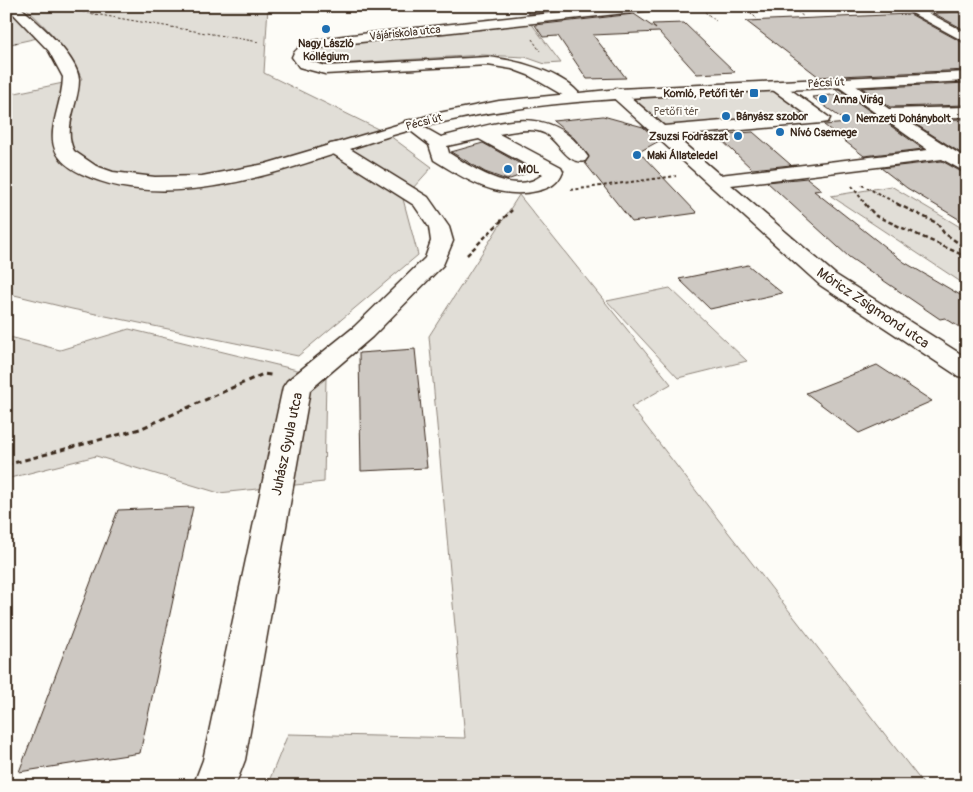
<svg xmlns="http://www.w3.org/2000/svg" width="973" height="792" font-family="Pangolin,sans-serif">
<rect width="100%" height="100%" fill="#fdfcf7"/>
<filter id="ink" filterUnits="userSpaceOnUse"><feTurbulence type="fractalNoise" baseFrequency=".02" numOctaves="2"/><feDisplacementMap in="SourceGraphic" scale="10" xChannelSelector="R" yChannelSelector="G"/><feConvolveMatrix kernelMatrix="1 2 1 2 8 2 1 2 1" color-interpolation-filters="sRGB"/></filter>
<g filter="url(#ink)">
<g fill="#e1ded7" stroke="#8e847a">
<path d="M6,6h5v7l31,24 -36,8z"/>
<path d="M24,6h244l-4,67 122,60 46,34 -29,32 15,56 -120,101 -226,-47 -66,-16v-198l76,-16c-14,-30 -34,-50 -58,-73z"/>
<path d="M531,23l30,40 -16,1 -20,-7 -43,-2 -146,9 -16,-2 -10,-5 8,-8 10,-3z"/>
<path d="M775,85l47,33 -162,14 -44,-39z"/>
<path d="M891,186l76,45v55l-136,-90z"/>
<path d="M519,195l152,189 -40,23 294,379h-658l21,-52 177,4 -36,-402z"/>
<path d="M670,288l77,73 -69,17 -71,-77z"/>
<path d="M129,329l197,48 -2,105 -105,11 -123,-37 -90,23v-143l54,14z"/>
</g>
<g fill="#cdc8c2" stroke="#3b2a1e">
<path d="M524,6h73l-68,8z"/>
<path d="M967,12v19l-34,-18z"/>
<path d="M634,14l22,15 -4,-5 32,-1 51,49 -38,2 -38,-42 -66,3 33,43 -39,1 -29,-43 -15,1 -8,-12z"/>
<path d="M910,14l57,31v25l-148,7 -73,-56z"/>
<path d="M967,83v22l-77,2 -28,-19z"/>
<path d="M835,89h4l84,60 -59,7 -40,-31 24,-2 -36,-26 29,-3z"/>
<path d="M603,116l40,11 16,14 -20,11 58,61 -65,9 -47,-59 4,-7 -15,-18 -21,-17z"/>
<path d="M967,119v38l-58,-37z"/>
<path d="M753,132l38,33 -39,4 -36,-34z"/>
<path d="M483,143l50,28 -26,9 -22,-8 -34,-20z"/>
<path d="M942,161l25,14v49l-60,-36 -26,-20z"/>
<path d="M807,178l15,12 -8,1 90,71 63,37v33l-22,-14 -5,1 -91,-62 -82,-75z"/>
<path d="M748,265l34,28 -72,16 -31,-30z"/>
<path d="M415,349l12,119 -66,3 -2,-118z"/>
<path d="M877,365l55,36 -73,32 -53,-40z"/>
<path d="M193,507l-53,246 -121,19 99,-262z"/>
</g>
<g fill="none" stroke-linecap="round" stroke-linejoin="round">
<g stroke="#3b2a1e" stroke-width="3">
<g id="minor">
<path d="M617,6h42l-6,4 -310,34 -23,4 -14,9 3,4 17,5 162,-9c27,3 76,15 93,39l-8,5 -45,-26 -16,-6 -24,-4 -163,9 -26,-7 -7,-10c7,-18 34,-18 51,-21z"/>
<path d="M843,6h69v1l-6,4 -57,-1z"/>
<path d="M841,77l5,2 43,30 78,-2v10l-64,1 64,41v14l-25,-14 -211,26 105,90 131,83v20l-9,-2 -138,-91 -212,-192 8,-5 6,2 42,36 142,-12 -36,-26 -3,-3 3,-3h10l50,36 -2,4 -6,1 -147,13 45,39 208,-25 -92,-65 -3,-3 3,-3z"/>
<path d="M411,120l30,17c57,-13 107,-38 147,20l-3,4c-20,5 -27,-26 -47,-30 -12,-3 -27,1 -39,3l62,33 2,4c-5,13 -13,17 -26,20 -39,9 -71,-11 -103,-31l-5,-15 -26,-20 2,-4zM479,139l64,35c-27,24 -70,-6 -94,-21l-2,-7z"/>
<path d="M336,143l6,1 86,53 21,30 4,14 -10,24 -71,72 -62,53 -65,370 -10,26h-42l10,-26 80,-373 4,-6 67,-54 71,-69 6,-17 -2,-14 -15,-22 -84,-53 -3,-4 3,-4z"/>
</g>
</g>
<g stroke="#3b2a1e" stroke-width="3">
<g id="major">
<path d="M6,6h13c17,15 59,50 60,74 0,24 -17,47 -5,71l22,15 17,6 42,5 47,-1 63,-12 169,-50 65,-13 120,-12 348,-17v9c-88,4 -176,9 -264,13 -105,5 -209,11 -310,41 -91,28 -218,83 -311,39 -51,-24 -20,-58 -19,-97l-14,-26z"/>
<path d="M899,6h16l52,27v10z"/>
</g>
</g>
<g stroke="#3b2a1e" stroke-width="1" stroke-dasharray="2.5 2" stroke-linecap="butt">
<path d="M47,6l212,36"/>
<path d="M698,6l18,15"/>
<path d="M744,6l13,13"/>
<path d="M790,6l14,11"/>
<path d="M532,39l8,12"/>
<path d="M6,45l13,-3"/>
</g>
<g stroke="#3b2a1e" stroke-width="2" stroke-dasharray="3 2.5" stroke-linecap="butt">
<path d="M862,185l38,20"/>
<path d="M852,186l14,19"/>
<path d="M571,190l105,-14"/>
</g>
<g stroke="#3b2a1e" stroke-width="2.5" stroke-dasharray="4.5 3" stroke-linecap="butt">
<path d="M865,204l11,12 91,41"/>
<path d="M897,204l40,19 7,10 23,16"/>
<path d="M467,255l45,-45"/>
</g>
<path stroke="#3b2a1e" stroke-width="3" stroke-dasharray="5.5 4" stroke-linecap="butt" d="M6,465l134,-36 123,-55 8,1"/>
<use href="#minor" fill="#fdfcf7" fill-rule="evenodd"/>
<use href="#major" fill="#fdfcf7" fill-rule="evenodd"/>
</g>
</g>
<g fill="#1f6fb2" stroke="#fdfcf7" stroke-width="2">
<circle cx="326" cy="29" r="5"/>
<rect x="749" y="88" width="10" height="10" rx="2.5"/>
<circle cx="823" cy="99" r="5"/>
<circle cx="726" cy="116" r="5"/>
<circle cx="846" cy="118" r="5"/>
<circle cx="780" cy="132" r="5"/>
<circle cx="738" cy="136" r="5"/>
<circle cx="637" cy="155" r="5"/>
<circle cx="508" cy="169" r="5"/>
</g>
<g text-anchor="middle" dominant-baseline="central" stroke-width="4" stroke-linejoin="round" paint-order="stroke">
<g font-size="11" fill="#3b2a1e" stroke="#fdfcf7">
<text transform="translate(405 33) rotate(-6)">Vájáriskola utca</text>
<text transform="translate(826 83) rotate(-3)">Pécsi út</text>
<text transform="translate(424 122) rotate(-15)">Pécsi út</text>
</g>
<g font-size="11" font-weight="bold" fill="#3b2a1e" stroke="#fdfcf7" text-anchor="start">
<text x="326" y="43" text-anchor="middle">Nagy László<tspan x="326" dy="13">Kollégium</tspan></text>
<text x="744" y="93" text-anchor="end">Komló, Petőfi tér</text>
<text x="833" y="99">Anna Virág</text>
<text x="736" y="116">Bányász szobor</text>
<text x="856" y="118">Nemzeti Dohánybolt</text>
<text x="790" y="132">Nívó Csemege</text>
<text x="728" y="136" text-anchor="end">Zsuzsi Fodrászat</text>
<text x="647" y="155">Maki Állateledel</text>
<text x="518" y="169">MOL</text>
</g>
<g font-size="11" fill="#64574c" stroke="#fdfcf7">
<text x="676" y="111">Petőfi tér</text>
</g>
<g font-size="14" fill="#3b2a1e" stroke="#fdfcf7">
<text transform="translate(873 308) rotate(34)">Móricz Zsigmond utca</text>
<text transform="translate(287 444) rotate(-78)">Juhász Gyula utca</text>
</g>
</g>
<rect width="973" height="792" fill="none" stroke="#fdfcf7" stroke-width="25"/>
<rect x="12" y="12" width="948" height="767" fill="none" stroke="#3b2a1e" stroke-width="2" filter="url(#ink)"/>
</svg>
